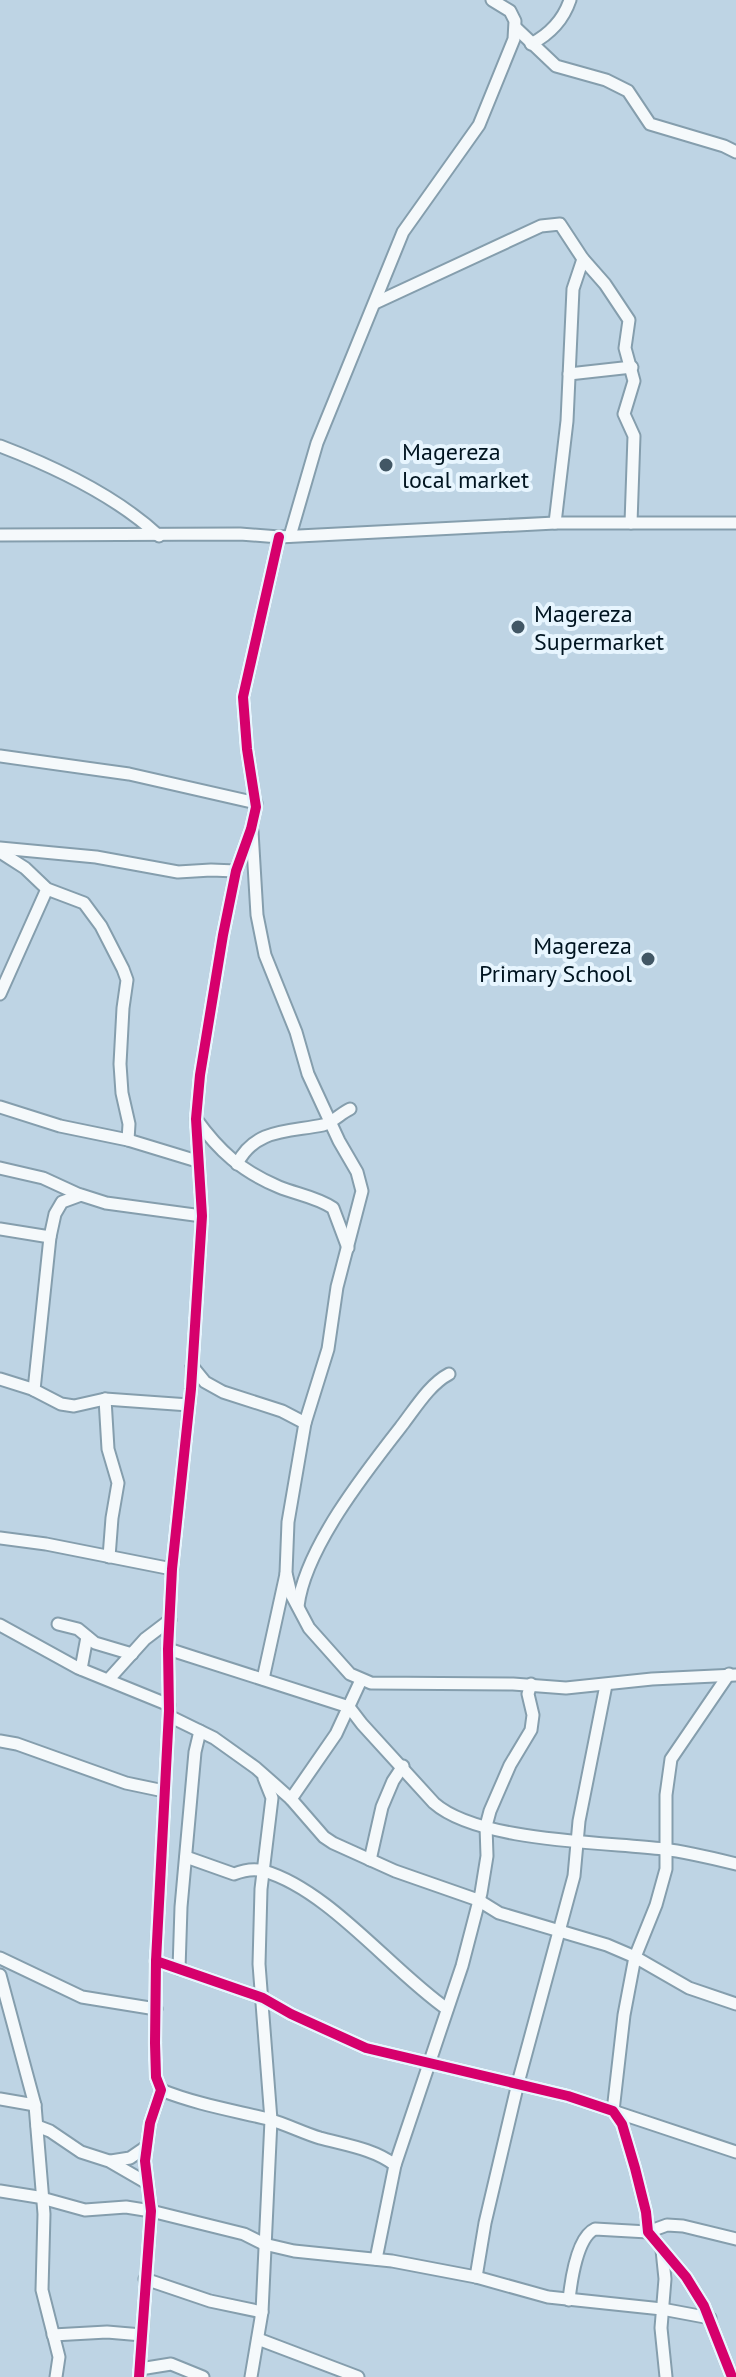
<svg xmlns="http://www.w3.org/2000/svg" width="736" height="2377" font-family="'PT Sans',sans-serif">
<rect width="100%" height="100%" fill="#bed4e4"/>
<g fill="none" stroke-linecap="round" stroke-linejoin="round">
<g stroke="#859ead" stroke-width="15">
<g id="minor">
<path d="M516,28l40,38 50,14 22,11 22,33 74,22 12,6"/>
<path d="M531,44c19,-10 32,-23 39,-44"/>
<path d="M375,303l166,-77 19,-2 23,35 22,25 24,36 -4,28 9,33 -10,33 10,22 -3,87"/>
<path d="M569,374l63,-7"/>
<path d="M0,446c55,21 116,50 159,90"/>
<path d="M555,523l12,-102 6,-132 10,-30"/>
<path d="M0,535l240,-1 39,3 276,-14h181"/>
<path d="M290,536l27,-93 86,-211 76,-107 35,-86 1,-18 -5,-10 -18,-11"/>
<path d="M0,756l129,18 127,29"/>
<path d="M252,831l5,84 8,40 31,77 12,42 31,67 18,31 5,19 -25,96 -9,62 -23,74 -17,99 -2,51 5,21 18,34 41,46 21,9 142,1 53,4 86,-9 84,-4"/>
<path d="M0,848l96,9 82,15 33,-2 25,1"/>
<path d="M0,852l25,16 22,21 37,14 17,23 22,43 4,11 -4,28 -3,56 2,29 7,31 -1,16"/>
<path d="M0,994l47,-105"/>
<path d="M0,1107l60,19 68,14 69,21"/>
<path d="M196,1119c23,32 45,52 83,68 17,7 38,10 54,21l15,40"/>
<path d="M237,1164c18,-36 52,-32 86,-39 9,-2 18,-12 27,-16"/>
<path d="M0,1168l43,10 37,17"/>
<path d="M0,1229l50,8"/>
<path d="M192,1366l13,16 18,10 59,19 23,12"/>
<path d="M0,1379l32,10 29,15 13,2 31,-7 84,6"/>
<path d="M34,1390l16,-153 5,-23 7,-12 19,-7 25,8 96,13"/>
<path d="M105,1399l3,50 10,34 -6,35 -3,39"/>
<path d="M0,1538l46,6 126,25"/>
<path d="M298,1606c7,-58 69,-136 105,-182 13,-17 27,-40 46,-50"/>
<path d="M58,1624l20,5 17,14 37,11"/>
<path d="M0,1625l78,43 91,37"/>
<path d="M168,1649l181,58 13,17 72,79c44,39 171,39 229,46 25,3 49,9 73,15"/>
<path d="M81,1669l6,-32"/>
<path d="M729,1674l-58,85 -5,36v74l-10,36 -21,52 -11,58 -11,96 123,41"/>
<path d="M109,1679l36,-40 25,-19"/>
<path d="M263,1679l23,-105"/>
<path d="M169,1716l45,22 42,30 35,31 33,38 9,6 62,28 83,29 21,13 108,32 28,12 54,31 47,16"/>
<path d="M0,1741l17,3 109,39 38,8"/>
<path d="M291,1799l45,-65 25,-54"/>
<path d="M186,1857l48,17c10,-4 19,-6 30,-3 65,19 127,99 183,138"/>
<path d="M370,1860l12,-53 11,-26 10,-15"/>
<path d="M0,1958l82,39 74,12"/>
<path d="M156,1961l107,37 28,16 75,34 202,48 45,15 9,13 13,44 11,44 2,20 38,45 18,29 28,71"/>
<path d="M179,1969l2,-62 14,-155 5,-21"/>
<path d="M0,1975l35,130 9,109 -2,76 17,67 -3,20"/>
<path d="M161,2090c35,14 70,20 107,29 18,5 35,14 52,19 26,7 54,11 75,27"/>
<path d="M0,2099l35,6"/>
<path d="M37,2126l13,5 31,21 28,9 38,22"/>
<path d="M111,2161l19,-3 16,-11"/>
<path d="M0,2191l38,6 47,13 41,-3 25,4 93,23 20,10 30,7 98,10 84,16 72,20 114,12 48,9"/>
<path d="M662,2250l3,29 -4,49 5,49"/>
<path d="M376,2259l19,-94 67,-199 19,-73 6,-37 -1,-30 4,-15 20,-46 21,-35 2,-15 -5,-21 3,-10"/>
<path d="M476,2277l9,-54 33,-140 56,-207 5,-55 27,-136"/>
<path d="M145,2279l65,22 52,11"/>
<path d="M569,2300c2,-19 8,-63 26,-71l53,3 19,-7 16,1 53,13"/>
<path d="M53,2335l54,-3 35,3"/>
<path d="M258,2339l100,38"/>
<path d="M140,2369l31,-5 32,13"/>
<path d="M139,2377l12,-166 -6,-50 5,-38 11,-33 -5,-13 -1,-34 1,-82 13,-250 -1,-62 4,-80 19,-180 11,-173 -6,-97 4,-44 23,-140 13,-64 15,-42 5,-22 -9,-58 -4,-52 36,-160"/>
<path d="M251,2377l11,-65 9,-192 -12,-156 2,-75 11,-91 -8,-20"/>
</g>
</g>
<use href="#minor" stroke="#f5f9fb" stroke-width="11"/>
<g stroke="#e7f5fe" stroke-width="15">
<g id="cycleway">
<path d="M156,1961l107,37 28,16 75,34 202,48 45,15 9,13 13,44 11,44 2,20 38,45 18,29 28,71"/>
<path d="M139,2377l12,-166 -6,-50 5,-38 11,-33 -5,-13 -1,-34 1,-82 13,-250 -1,-62 4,-80 19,-180 11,-173 -6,-97 4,-44 23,-140 13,-64 15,-42 5,-22 -9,-58 -4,-52 36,-160"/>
</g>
</g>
<use href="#cycleway" stroke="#d6006c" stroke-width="10"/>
</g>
<g fill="#425765" stroke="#e7f5fe" stroke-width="3">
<circle cx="386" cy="465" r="8"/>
<circle cx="518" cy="627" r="8"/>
<circle cx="648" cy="959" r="8"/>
</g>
<g text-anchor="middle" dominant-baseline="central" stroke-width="8" stroke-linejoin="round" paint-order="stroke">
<g font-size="24" fill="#001420" stroke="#e7f5fe" text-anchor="start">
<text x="402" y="451">Magereza<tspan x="402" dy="28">local market</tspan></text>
<text x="534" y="613">Magereza<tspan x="534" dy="28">Supermarket</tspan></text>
<text x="632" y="945" text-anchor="end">Magereza<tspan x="632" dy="28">Primary School</tspan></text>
</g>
</g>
</svg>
